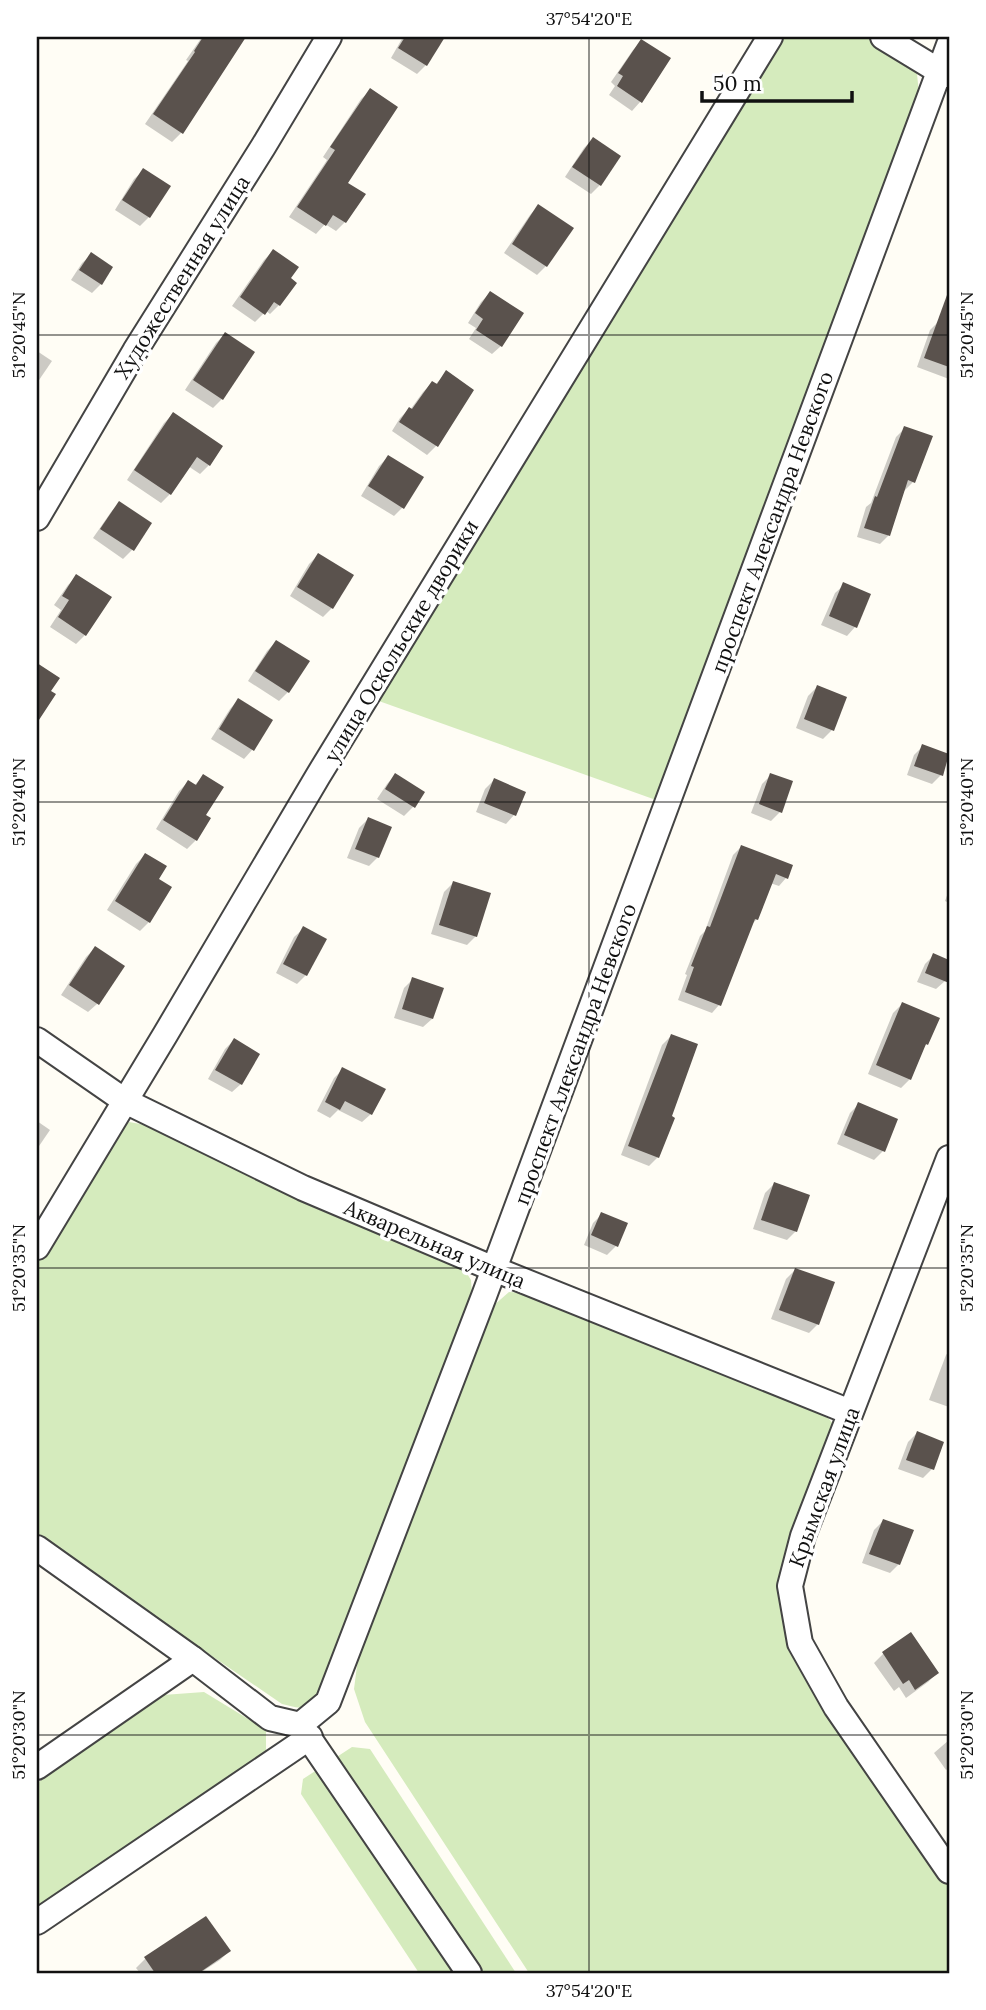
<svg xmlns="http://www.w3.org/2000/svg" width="986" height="2010" font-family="Lora,serif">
<rect width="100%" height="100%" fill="#fffdf5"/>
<g fill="#d5ebbd">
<path d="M780,37h89l38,23 10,14 2,19 -263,707 -280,-100z"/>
<path d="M129,1122l17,3 318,144 7,11 1,14 -149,399c-16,18 -17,17 -41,11l-245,-168v-274l79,-129z"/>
<path d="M509,1292l15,1 297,116 12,15 -2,19 -47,130 46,141 119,173v86h-420l-164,-251 -11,-33 4,-31 135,-352z"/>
<path d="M204,1692l62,38v20l-11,14 -218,148v-129l126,-88z"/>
<path d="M352,1747l18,2 146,224h-97l-118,-179 2,-15z"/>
</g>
<g fill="#0003">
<path d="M202,37h41l-62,96 -9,9 -27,-18 43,-63 -2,-1z"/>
<path d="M403,37h40l-17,28 -9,9 -26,-16z"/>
<path d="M642,41l-2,61 -8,9 -23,-16 6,-9 -4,-4 22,-32z"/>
<path d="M370,91l-24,92 -1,39 -9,9 -11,-7 -9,10 -27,-17 38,-57 -4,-3 38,-58z"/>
<path d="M593,139l7,46 -9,9 -26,-17 19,-29z"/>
<path d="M143,171l6,46 -9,9 -25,-16 19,-31z"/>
<path d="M538,206l33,22 -25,38 -9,9 -33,-22 26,-38z"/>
<path d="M273,251l6,54 -9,9 -4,-3 -11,11 -23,-16 32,-46z"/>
<path d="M91,255l10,29 -9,9 -21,-13 11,-17z"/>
<path d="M490,293l11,53 -9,8 -23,-15 7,-11 -8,-5 13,-21z"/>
<path d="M949,312v67l-32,-12 13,-37 9,-9 6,2z"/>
<path d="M225,334l28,19 -31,46 -9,9 -28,-18 31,-47z"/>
<path d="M37,351l15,10 -15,22z"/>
<path d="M446,373l26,17 -36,56 -9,9 -35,-24 8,-13 9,-9 1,1 13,-18 9,-9 3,2z"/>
<path d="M173,414l36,51 -9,9 -12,-8 -18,28 -9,9 -34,-23 37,-57z"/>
<path d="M905,428l8,54 -9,9 -16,45 -8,8 -23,-7 9,-30 5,-4 25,-66z"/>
<path d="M388,457l15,50 -9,9 -33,-20 18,-30z"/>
<path d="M119,503l13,47 -9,9 -30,-21 18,-26z"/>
<path d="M318,555l14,53 -9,9 -33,-21 19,-32z"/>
<path d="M77,576l8,59 -9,9 -26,-17 11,-17 -7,-5 14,-20z"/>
<path d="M844,585l11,42 -8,9 -26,-11 14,-32z"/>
<path d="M276,642l12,50 -9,9 -31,-20 19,-30z"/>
<path d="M817,687l15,43 -9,9 -27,-11 12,-32z"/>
<path d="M238,700l14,50 -8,9 -33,-20 19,-30z"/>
<path d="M923,746l18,29 -9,9 -25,-9 7,-20z"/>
<path d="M395,775l27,18 -9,14 -9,9 -27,-17 10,-15z"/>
<path d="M771,775l9,37 -9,9 -20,-8 11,-29z"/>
<path d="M203,776l-7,64 -9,9 -31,-20 23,-38 9,-9 6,4z"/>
<path d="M494,780l20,35 -8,9 -30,-12 9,-23z"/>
<path d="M368,819l10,38 -9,9 -22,-8 12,-30z"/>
<path d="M741,847l45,31 -7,8 -9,-3 -13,36 -7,7 -31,79 -7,8 -34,-13 9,-25 -2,-1 15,-38 5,-5 28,-76z"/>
<path d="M145,855l12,25 -8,42 -9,9 -33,-21 29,-46z"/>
<path d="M453,883l23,53 -9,9 -36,-11 13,-42z"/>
<path d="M949,890v13l-4,-2z"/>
<path d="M303,929l21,11 -18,35 -9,9 -21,-11 18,-36z"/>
<path d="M95,948l2,56 -9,8 -27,-17 25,-38z"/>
<path d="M934,955l15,7v9l-4,10 -9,8 -19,-7 8,-18z"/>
<path d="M413,979l19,40 -9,8 -29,-9 10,-30z"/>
<path d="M902,1004l25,40 -5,4 -12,31 -9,9 -33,-14 25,-61z"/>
<path d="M671,1036l-13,121 -9,9 -28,-11 41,-110z"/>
<path d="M234,1040l7,44 -9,8 -24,-13 17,-30z"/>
<path d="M343,1069l28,45 -9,8 -24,-12 -8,8 -13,-7 17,-33z"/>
<path d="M858,1105l25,46 -9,9 -37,-16 13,-31z"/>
<path d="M37,1121l13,9 -13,19z"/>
<path d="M774,1184l22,47 -9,9 -34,-11 12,-36z"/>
<path d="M602,1214l14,32 -9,9 -23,-10 9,-22z"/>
<path d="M795,1270l23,54 -9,9 -38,-14 15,-40z"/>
<path d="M949,1351v56l-20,-7 17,-45z"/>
<path d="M917,1433l15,36 -9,9 -25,-9 10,-27z"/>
<path d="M883,1521l16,43 -9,9 -28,-10 12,-33z"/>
<path d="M911,1635l26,38 -9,9 -22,16 -7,-11 -5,4 -20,-28 9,-9z"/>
<path d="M949,1740v28l-3,2 -12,-17z"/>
<path d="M205,1918l24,33 -9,9 -20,13h-60l-4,-5 9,-9z"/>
</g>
<g fill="#5a524d">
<path d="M203,37h43l-63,97 -30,-20 42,-62 -1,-1z"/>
<path d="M405,37h40l-18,29 -29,-18z"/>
<path d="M641,39l30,19 -29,45 -25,-17 6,-10 -5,-3z"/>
<path d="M370,88l28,19 -50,76 18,11 -20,29 -13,-8 -7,11 -29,-19 38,-57 -5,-3z"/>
<path d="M593,137l28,19 -20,30 -29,-19z"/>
<path d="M143,168l28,18 -21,32 -28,-18z"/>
<path d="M538,204l36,24 -27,39 -35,-23z"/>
<path d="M273,249l26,18 -8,11 6,5 -17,23 -6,-4 -9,13 -25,-18z"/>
<path d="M91,252l22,15 -11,18 -23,-15z"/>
<path d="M490,291l34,22 -22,34 -26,-17 7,-11 -8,-6z"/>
<path d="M947,295l2,1v71l-25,-9z"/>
<path d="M225,332l30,20 -32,48 -30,-20z"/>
<path d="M446,370l28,20 -36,57 -39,-25 10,-15 3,2 20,-28 5,3z"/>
<path d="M173,412l50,34 -13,20 -13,-9 -26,38 -37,-25z"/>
<path d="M904,426l29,10 -18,47 -7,-3 -18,56 -26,-8 11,-32 2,1z"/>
<path d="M388,455l36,22 -20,32 -36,-23z"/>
<path d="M119,501l33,22 -18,28 -34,-22z"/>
<path d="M318,553l36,22 -21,34 -36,-22z"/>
<path d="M76,574l36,23 -26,39 -28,-19 11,-17 -7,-4z"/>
<path d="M843,582l28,12 -14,34 -28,-12z"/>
<path d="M276,640l34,21 -21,32 -34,-22z"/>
<path d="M37,663l23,15 -9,13 5,3 -19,29z"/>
<path d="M817,685l30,12 -13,34 -30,-12z"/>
<path d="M238,698l35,22 -19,31 -35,-22z"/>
<path d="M922,744l27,10 -6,22 -29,-10z"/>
<path d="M395,773l30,19 -10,16 -30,-19z"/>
<path d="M770,773l23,8 -11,32 -23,-9z"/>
<path d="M203,774l21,13 -18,28 5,3 -14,23 -34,-21 25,-40 8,5z"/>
<path d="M494,778l32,14 -10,24 -32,-13z"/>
<path d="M368,817l24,10 -13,31 -24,-9z"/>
<path d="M741,845l52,20 -5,14 -12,-5 -18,46 -3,-1 -34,87 -36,-14 9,-25 -3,-1 16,-40 3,1z"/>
<path d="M145,853l22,13 -8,13 13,8 -22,36 -35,-22z"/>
<path d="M453,881l38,12 -14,44 -38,-12z"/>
<path d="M303,926l24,13 -20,37 -24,-12z"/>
<path d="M95,946l30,20 -26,39 -30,-20z"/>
<path d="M933,953l16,7v23l-24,-10z"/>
<path d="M412,977l32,11 -11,31 -31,-10z"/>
<path d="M902,1002l38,16 -12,27 -2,-1 -15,36 -35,-15z"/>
<path d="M671,1034l27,10 -26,72 3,2 -16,40 -31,-12z"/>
<path d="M234,1038l26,16 -18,31 -27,-15z"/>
<path d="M342,1067l44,22 -14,26 -27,-14 -5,9 -15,-8z"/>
<path d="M858,1102l40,17 -13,33 -41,-17z"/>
<path d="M774,1182l36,13 -13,37 -36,-12z"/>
<path d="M601,1212l27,11 -10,24 -27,-12z"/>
<path d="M795,1268l40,14 -16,43 -40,-15z"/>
<path d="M917,1431l27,11 -10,28 -28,-10z"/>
<path d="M883,1519l31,11 -14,35 -31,-11z"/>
<path d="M911,1632l28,41 -24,17 -6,-10 -6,4 -21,-32z"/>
<path d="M206,1916l25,35 -32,22h-44l-11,-16z"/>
</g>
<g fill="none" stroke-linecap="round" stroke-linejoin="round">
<g stroke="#444" stroke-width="28">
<g id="minor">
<path d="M883,37l56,34 10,4"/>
<path d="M37,518l98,-167 128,-204 66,-110"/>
<path d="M37,1040l88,61 178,87 191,81 356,143"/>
<path d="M949,1158l-146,378 -13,50 10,57 36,64 113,164"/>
<path d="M37,1247l128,-212 153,-259 452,-739"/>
<path d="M37,1548l156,111 77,59 30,7"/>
<path d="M37,1767l156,-108"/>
<path d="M37,1922l273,-185"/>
<path d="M469,1973l-169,-248 28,-23 156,-406 465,-1251"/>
</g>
</g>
<use href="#minor" stroke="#fff" stroke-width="24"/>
</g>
<path fill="none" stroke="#111" stroke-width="2" stroke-opacity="0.45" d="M589,37v1936M37,335h912M37,802h912M37,1268h912M37,1735h912"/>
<g text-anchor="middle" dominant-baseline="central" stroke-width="7" stroke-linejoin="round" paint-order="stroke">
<g font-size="21" fill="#111" stroke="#fff">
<text transform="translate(182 277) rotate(-58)">Художественная улица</text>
<text transform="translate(772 522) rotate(-70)">проспект Александра Невского</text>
<text transform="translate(401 641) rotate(-59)">улица Оскольские дворики</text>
<text transform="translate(575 1054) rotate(-70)">проспект Александра Невского</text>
<text transform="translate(435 1244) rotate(23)">Акварельная улица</text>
<text transform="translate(824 1487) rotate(-70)">Крымская улица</text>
</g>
</g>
<rect width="986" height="2010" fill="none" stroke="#ffffff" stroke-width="77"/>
<path d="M702 91v10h150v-10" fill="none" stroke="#111111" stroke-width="3.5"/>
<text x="713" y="91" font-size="21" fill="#111111" stroke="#ffffff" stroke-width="5" paint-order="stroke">50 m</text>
<rect x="38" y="38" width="910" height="1934" fill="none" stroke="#111" stroke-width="2.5"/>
<g font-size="18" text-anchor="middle" fill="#111">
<text x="589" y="25">37°54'20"E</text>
<text transform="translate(19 335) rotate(-90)" y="6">51°20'45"N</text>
<text transform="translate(967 335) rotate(-90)" y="6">51°20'45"N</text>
<text transform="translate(19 802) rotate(-90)" y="6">51°20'40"N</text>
<text transform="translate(967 802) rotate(-90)" y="6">51°20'40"N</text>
<text transform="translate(19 1268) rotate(-90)" y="6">51°20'35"N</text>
<text transform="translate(967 1268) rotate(-90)" y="6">51°20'35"N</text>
<text transform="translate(19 1735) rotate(-90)" y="6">51°20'30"N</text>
<text transform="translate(967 1735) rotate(-90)" y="6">51°20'30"N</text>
<text x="589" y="1997">37°54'20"E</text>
</g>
</svg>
